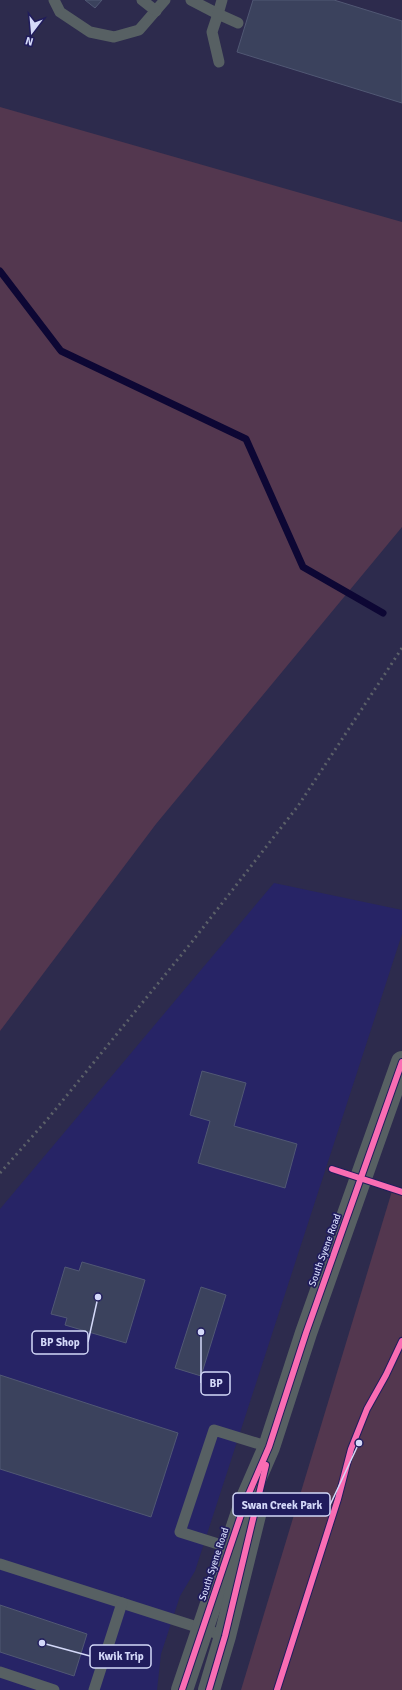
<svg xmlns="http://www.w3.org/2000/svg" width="402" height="1690" font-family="Signika,sans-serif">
<rect width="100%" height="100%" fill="#2d2b4d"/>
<path fill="#272466" d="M274,883l128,27v24l-207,637 -15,25 -19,58 -4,36h-157v-481z"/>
<g fill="#53374f">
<path d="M0,107l402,115v305l-246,297 -156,207z"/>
<path d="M392,1191l10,4v495h-161z"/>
</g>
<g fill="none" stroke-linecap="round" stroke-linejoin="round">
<path stroke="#0d0734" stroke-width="7" d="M0,271l61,80 185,88 57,128 80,46"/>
</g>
<g fill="#3b425d" stroke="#515874">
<path d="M85,0h17l-7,8z"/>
<path d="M253,0h81l68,21v82l-165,-51z"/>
<path d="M202,1071l44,12 -12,43 63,18 -12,44 -87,-25 12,-42 -20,-6z"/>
<path d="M82,1262l63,18 -19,63 -61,-18 2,-7 -16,-4 14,-47 14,4z"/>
<path d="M201,1287l25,8 -25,81 -26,-8z"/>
<path d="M0,1375l178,58 -27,84 -151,-48z"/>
<path d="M0,1605l87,29 -13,42 -74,-24z"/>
</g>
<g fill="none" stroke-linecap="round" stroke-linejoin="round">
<g stroke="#576063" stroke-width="11">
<path d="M54,0l6,12 30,20 24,5 25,-7 26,-30"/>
<path d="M142,0l14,11"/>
<path d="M191,0l27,14 4,-14"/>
<path d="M219,62l-7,-30 6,-18 20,9"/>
<path d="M234,1549l-54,-17 34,-102 55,17"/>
<path d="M0,1564l225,72"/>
<path d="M0,1672l54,18"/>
<path d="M94,1690l28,-87"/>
</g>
<g stroke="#576063" stroke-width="22">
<path d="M182,1690l64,-190 23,-53 37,-114 96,-271"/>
<path d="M209,1690l16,-54 33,-133"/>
</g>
<path stroke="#5c6169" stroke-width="3" stroke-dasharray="2 4" stroke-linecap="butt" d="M0,1173l46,-52 145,-178 107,-137 104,-158"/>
<g stroke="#201c5c" stroke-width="8">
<g id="cycleway">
<path d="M332,1169l70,23"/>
<path d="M182,1690l64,-190 23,-53 37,-114 96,-271"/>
<path d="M209,1690l16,-54 41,-171"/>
<path d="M277,1690l61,-191 13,-50 16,-40 19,-34 16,-34"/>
</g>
</g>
<use href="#cycleway" stroke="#f96db3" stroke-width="6"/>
</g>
<g text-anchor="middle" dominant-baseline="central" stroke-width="3.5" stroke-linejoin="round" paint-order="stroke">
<g font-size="10" fill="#d4d9f9" stroke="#201c5c">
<text transform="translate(325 1250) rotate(-70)">South Syene Road</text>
<text transform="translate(214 1564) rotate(-72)">South Syene Road</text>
</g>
</g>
<path fill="none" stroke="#d4d9f9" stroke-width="1.5" d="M98 1297L88 1342M201 1332L201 1383M359 1443L330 1505M42 1643L90 1656"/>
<g fill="#d4d9f9" stroke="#201c5c" stroke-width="1.5">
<circle cx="98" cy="1297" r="4"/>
<circle cx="201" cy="1332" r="4"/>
<circle cx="359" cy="1443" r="4"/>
<circle cx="42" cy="1643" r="4"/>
</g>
<g fill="#201c5c" stroke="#d4d9f9" stroke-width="1.5">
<rect x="32" y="1331" width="56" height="23" rx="4"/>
<rect x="201" y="1372" width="29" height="23" rx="4"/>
<rect x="233" y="1493" width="97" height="23" rx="4"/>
<rect x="90" y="1645" width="61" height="23" rx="4"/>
</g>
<g font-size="11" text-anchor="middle" font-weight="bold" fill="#d4d9f9">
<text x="60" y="1346">BP Shop</text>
<text x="216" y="1387">BP</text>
<text x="282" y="1509">Swan Creek Park</text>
<text x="121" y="1660">Kwik Trip</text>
</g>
<g transform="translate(32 32) rotate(196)" stroke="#201c5c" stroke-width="3" paint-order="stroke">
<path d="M0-3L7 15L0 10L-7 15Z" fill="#d4d9f9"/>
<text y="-6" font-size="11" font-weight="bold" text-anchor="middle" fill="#d4d9f9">N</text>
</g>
</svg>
